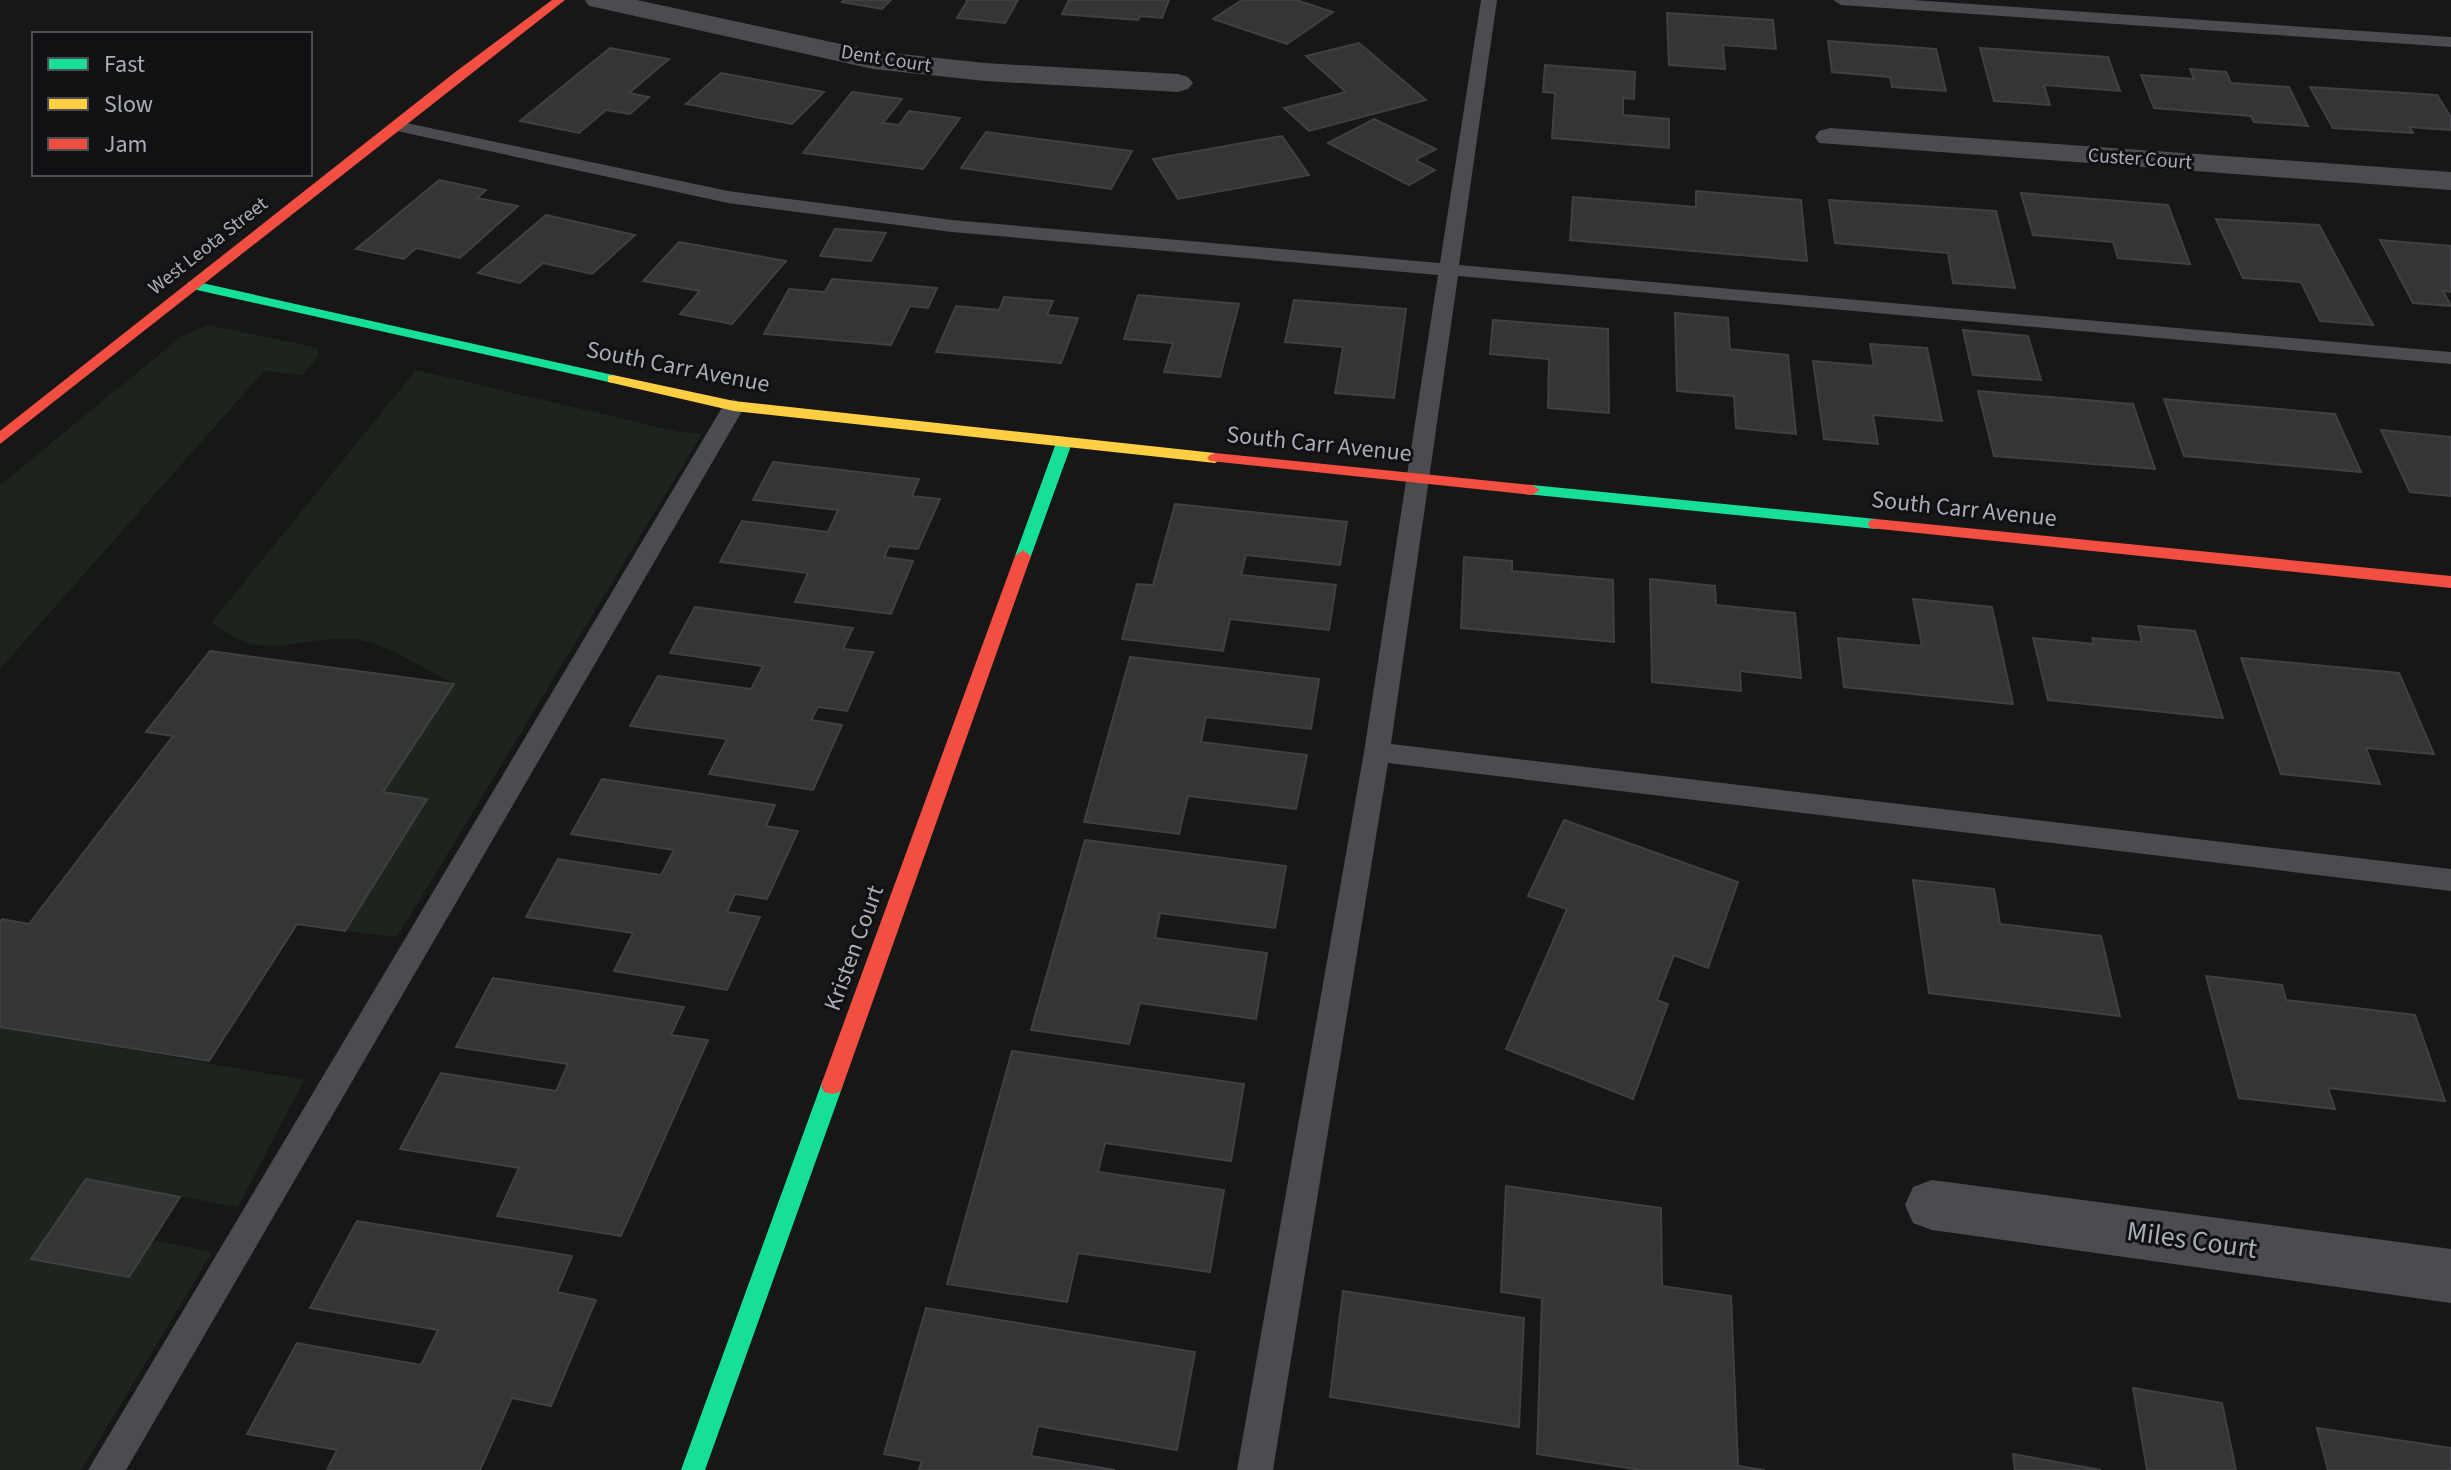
<svg xmlns="http://www.w3.org/2000/svg" width="2451" height="1470" font-family="'Source Sans 3',sans-serif">
<rect width="100%" height="100%" fill="#171717"/>
<g fill="#1d241e">
<path d="M208,325l102,21 8,3v7l-15,19 -39,-4 -264,298v-184l182,-149z"/>
<path d="M416,370l263,62 23,2 -305,503 -52,-6 82,-132 -44,-7 70,-109c-27,-13 -72,-43 -101,-44 -57,-4 -86,27 -140,-17z"/>
<path d="M0,1027l304,53 -66,127 -152,-28 -55,79 98,19 24,-37 59,12 -131,218h-81z"/>
</g>
<g fill="#353536" stroke="#3f4043" stroke-width="2">
<path d="M844,0h47l-9,9 -40,-7z"/>
<path d="M965,0h53l-13,23 -48,-5 11,-18z"/>
<path d="M1069,0h100l-7,18 -22,-2 -2,4 -76,-6z"/>
<path d="M1242,0h54l37,12 -46,32 -74,-25z"/>
<path d="M1667,13l106,7 3,29 -53,-4 2,24 -56,-4z"/>
<path d="M1828,41l108,8 10,42 -54,-4 -2,-10 -58,-5z"/>
<path d="M1359,43l67,57 -117,31 -25,-23 62,-16 -40,-36z"/>
<path d="M610,48l59,11 -40,34 20,4 -19,17 -24,-4 -27,23 -59,-12z"/>
<path d="M1980,48l128,9 12,34 -76,-6 6,20 -56,-4z"/>
<path d="M1545,65l90,7 -1,27 -11,-1v17l46,4v29l-117,-10 3,-45 -12,-1z"/>
<path d="M2190,69l36,3 5,11 58,4 19,39 -54,-4 -3,-6 -97,-8 -13,-33 53,4z"/>
<path d="M721,73l103,19 -32,32 -106,-20z"/>
<path d="M2310,87l127,8 14,22v13l-42,-3 4,6 -80,-5z"/>
<path d="M852,92l50,7 -19,24 16,2 10,-14 51,7 -37,51 -120,-16z"/>
<path d="M1374,119l62,30 -21,11 20,10 -26,15 -81,-42z"/>
<path d="M986,132l146,19 -21,38 -150,-21z"/>
<path d="M1282,136l27,39 -131,24 -25,-40z"/>
<path d="M439,180l47,10 -9,8 41,8 -58,52 -44,-10 -12,11 -48,-10z"/>
<path d="M1696,191l105,9 6,61 -237,-21 3,-43 123,10z"/>
<path d="M2021,193l147,12 22,59 -72,-6 -5,-16 -80,-7z"/>
<path d="M1829,200l167,11 19,77 -62,-5 -5,-30 -113,-10z"/>
<path d="M546,215l89,20 -43,39 -49,-11 -23,20 -42,-10z"/>
<path d="M2216,219l103,6 54,100 -53,-4 -19,-39 -58,-4z"/>
<path d="M835,229l51,4 -15,28 -51,-5z"/>
<path d="M2380,240l71,6v46l-8,-1 8,15 -38,-3z"/>
<path d="M679,242l107,19 -54,63 -52,-10 20,-23 -57,-10z"/>
<path d="M832,279l105,9 -9,20 -18,-2 -19,39 -127,-11 25,-45 36,3z"/>
<path d="M1138,295l101,9 -19,73 -56,-5 9,-29 -49,-4z"/>
<path d="M1004,297l49,4 -6,14 31,3 -17,45 -125,-11 20,-46 43,4z"/>
<path d="M1294,300l112,9 -12,89 -59,-5 8,-46 -58,-5z"/>
<path d="M1675,313l53,5 2,31 58,6 8,79 -60,-6 -2,-32 -57,-5z"/>
<path d="M1493,320l115,9 1,84 -61,-5 1,-49 -59,-5z"/>
<path d="M1963,330l65,6 13,44 -68,-5z"/>
<path d="M1870,344l57,4 15,73 -69,-6 5,29 -54,-5 -11,-78 61,5z"/>
<path d="M1978,391l155,13 22,65 -161,-13z"/>
<path d="M2164,399l171,15 26,58 -177,-16z"/>
<path d="M2381,430l70,7v59l-41,-4z"/>
<path d="M773,462l146,17 -7,17 28,3 -22,50 -29,-3 -5,11 29,4 -22,53 -96,-12 13,-29 -88,-11 22,-41 86,11 10,-22 -85,-10z"/>
<path d="M1175,504l172,18 -7,43 -94,-10 -5,20 95,10 -7,45 -99,-11 -7,32 -101,-12 15,-55 16,1z"/>
<path d="M1464,557l48,4v10l101,9 1,62 -153,-14z"/>
<path d="M1650,579l65,7 1,19 79,8 6,65 -61,-7 1,20 -89,-9z"/>
<path d="M1913,599l79,8 21,97 -169,-17 -6,-49 84,8z"/>
<path d="M695,607l158,21 -10,21 30,3 -26,59 -29,-4 -7,13 31,5 -29,65 -104,-16 18,-35 -97,-13 28,-50 93,13 12,-23 -93,-13z"/>
<path d="M2138,626l57,5 28,87 -175,-18 -15,-62 61,6 -2,-6 50,4z"/>
<path d="M210,651l244,33 -71,108 44,7 -82,132 -48,-7 -88,137 -209,-34v-105l2,-3 27,5 144,-188 -27,-4z"/>
<path d="M1130,657l189,22 -8,50 -105,-12 -5,25 106,13 -11,54 -108,-13 -9,38 -95,-12z"/>
<path d="M2241,658l158,15 35,81 -68,-6 14,36 -99,-10z"/>
<path d="M602,779l173,26 -9,21 32,5 -31,68 -32,-5 -8,18 33,5 -33,73 -113,-19 19,-38 -107,-16 32,-58 103,16 13,-25 -103,-16z"/>
<path d="M1564,820l174,62 -30,86 -34,-13 -17,45 11,4 -35,95 -127,-50 61,-140 -39,-13z"/>
<path d="M1085,840l201,26 -11,62 -115,-15 -5,25 112,15 -11,66 -116,-16 -11,41 -98,-14z"/>
<path d="M1913,880l81,9 6,35 101,12 19,80 -191,-23z"/>
<path d="M2206,976l76,9 4,15 129,15 30,86 -117,-13 7,21 -96,-11z"/>
<path d="M493,978l191,29 -13,28 37,5 -87,196 -124,-20 22,-48 -119,-19 41,-76 115,18 12,-27 -112,-17z"/>
<path d="M1012,1051l232,33 -13,77 -126,-18 -7,29 126,18 -14,82 -132,-19 -11,49 -120,-18z"/>
<path d="M86,1179l94,18 -51,80 -98,-18z"/>
<path d="M1506,1186l155,22 1,78 69,10 7,170 27,4h-124l-104,-16 5,-156 -41,-6z"/>
<path d="M357,1221l215,35 -15,36 39,8 -45,106 -39,-8 -32,72h-153l10,-20 -90,-16 50,-91 124,22 17,-35 -128,-22z"/>
<path d="M1343,1291l181,27 -5,109 -189,-30z"/>
<path d="M926,1308l269,44 -18,98 -139,-24 -7,30 84,14h-196l3,-9 -38,-7z"/>
<path d="M2133,1388l89,15 14,67h-89z"/>
<path d="M2317,1428l134,20v22h-123z"/>
<path d="M2013,1454l88,16h-86z"/>
</g>
<g fill="none" stroke-linecap="round" stroke-linejoin="round">
<g fill="#4b4c50" fill-rule="evenodd">
<path d="M1481,0h16l-38,265 992,87v12l-993,-88 -67,468 1060,125v22l-1063,-128 -115,707h-36l127,-718 74,-477 -486,-43 -224,-29 -331,-72 -9,-5 9,-5 331,70 224,29 488,43z"/>
<path d="M1833,0h79l539,37v10l-610,-42z"/>
<path d="M734,399l11,7 -619,1064h-38l635,-1064z"/>
</g>
<g fill="#4b4c50" fill-rule="evenodd">
<path d="M585,0h52l236,51 112,12 193,11 10,3 5,6 -5,6 -10,3 -193,-11 -112,-12 -274,-61 -10,-2z"/>
<path d="M1830,128l621,44v18l-632,-47 -4,-6 4,-6z"/>
<path d="M1932,1180l519,69v54l-519,-73 -19,-7 -8,-18 8,-18z"/>
</g>
<g fill="#16e098" fill-rule="evenodd">
<path d="M193,281l420,94 7,4 -7,4 -425,-95v-6z"/>
<path d="M1064,438l8,5 -41,113 -2,4h-12l-2,-4 41,-113z"/>
<path d="M1532,485l344,34 8,5 -8,5 -350,-35 -2,-4z"/>
<path d="M832,1076l8,2 3,7 -138,385h-24l140,-385 3,-7z"/>
</g>
<path fill="#ffcf43" fill-rule="evenodd" d="M613,375l121,26 481,52 8,5 -8,5 -481,-52 -126,-29v-6z"/>
<g fill="#f24e42" fill-rule="evenodd">
<path d="M552,0h13l-565,444v-13l454,-358z"/>
<path d="M1215,453l317,32 8,5 -8,5 -322,-34 -3,-3 3,-3z"/>
<path d="M1876,519l575,57v12l-581,-60 -2,-4 2,-4z"/>
<path d="M1023,550l8,6 -188,529 -3,7 -8,2 -8,-2 -3,-7 194,-529z"/>
</g>
</g>
<g text-anchor="middle" dominant-baseline="central" stroke-width="6" stroke-linejoin="round" paint-order="stroke">
<g font-size="20" fill="#a8adb8" stroke="#111113">
<text transform="translate(886 59) rotate(9)">Dent Court</text>
<text transform="translate(2140 159) rotate(4)">Custer Court</text>
<text transform="translate(208 246) rotate(-38)">West Leota Street</text>
</g>
<g font-size="24" fill="#a8adb8" stroke="#111113">
<text transform="translate(678 367) rotate(11)">South Carr Avenue</text>
<text transform="translate(1319 444) rotate(6)">South Carr Avenue</text>
<text transform="translate(1964 509) rotate(6)">South Carr Avenue</text>
<text transform="translate(854 948) rotate(-70)">Kristen Court</text>
</g>
<g font-size="28" fill="#a8adb8" stroke="#111113">
<text transform="translate(2192 1240) rotate(8)">Miles Court</text>
</g>
</g>
<rect x="32" y="32" width="280" height="144" fill="#111113" stroke="#4d4f55" stroke-width="2"/>
<rect x="48" y="58" width="40" height="12" fill="#16e098" stroke="#4d4f55" stroke-width="2"/>
<text x="104" y="72" font-size="24" fill="#a8adb8">Fast</text>
<rect x="48" y="98" width="40" height="12" fill="#ffcf43" stroke="#4d4f55" stroke-width="2"/>
<text x="104" y="112" font-size="24" fill="#a8adb8">Slow</text>
<rect x="48" y="138" width="40" height="12" fill="#f24e42" stroke="#4d4f55" stroke-width="2"/>
<text x="104" y="152" font-size="24" fill="#a8adb8">Jam</text>
</svg>
